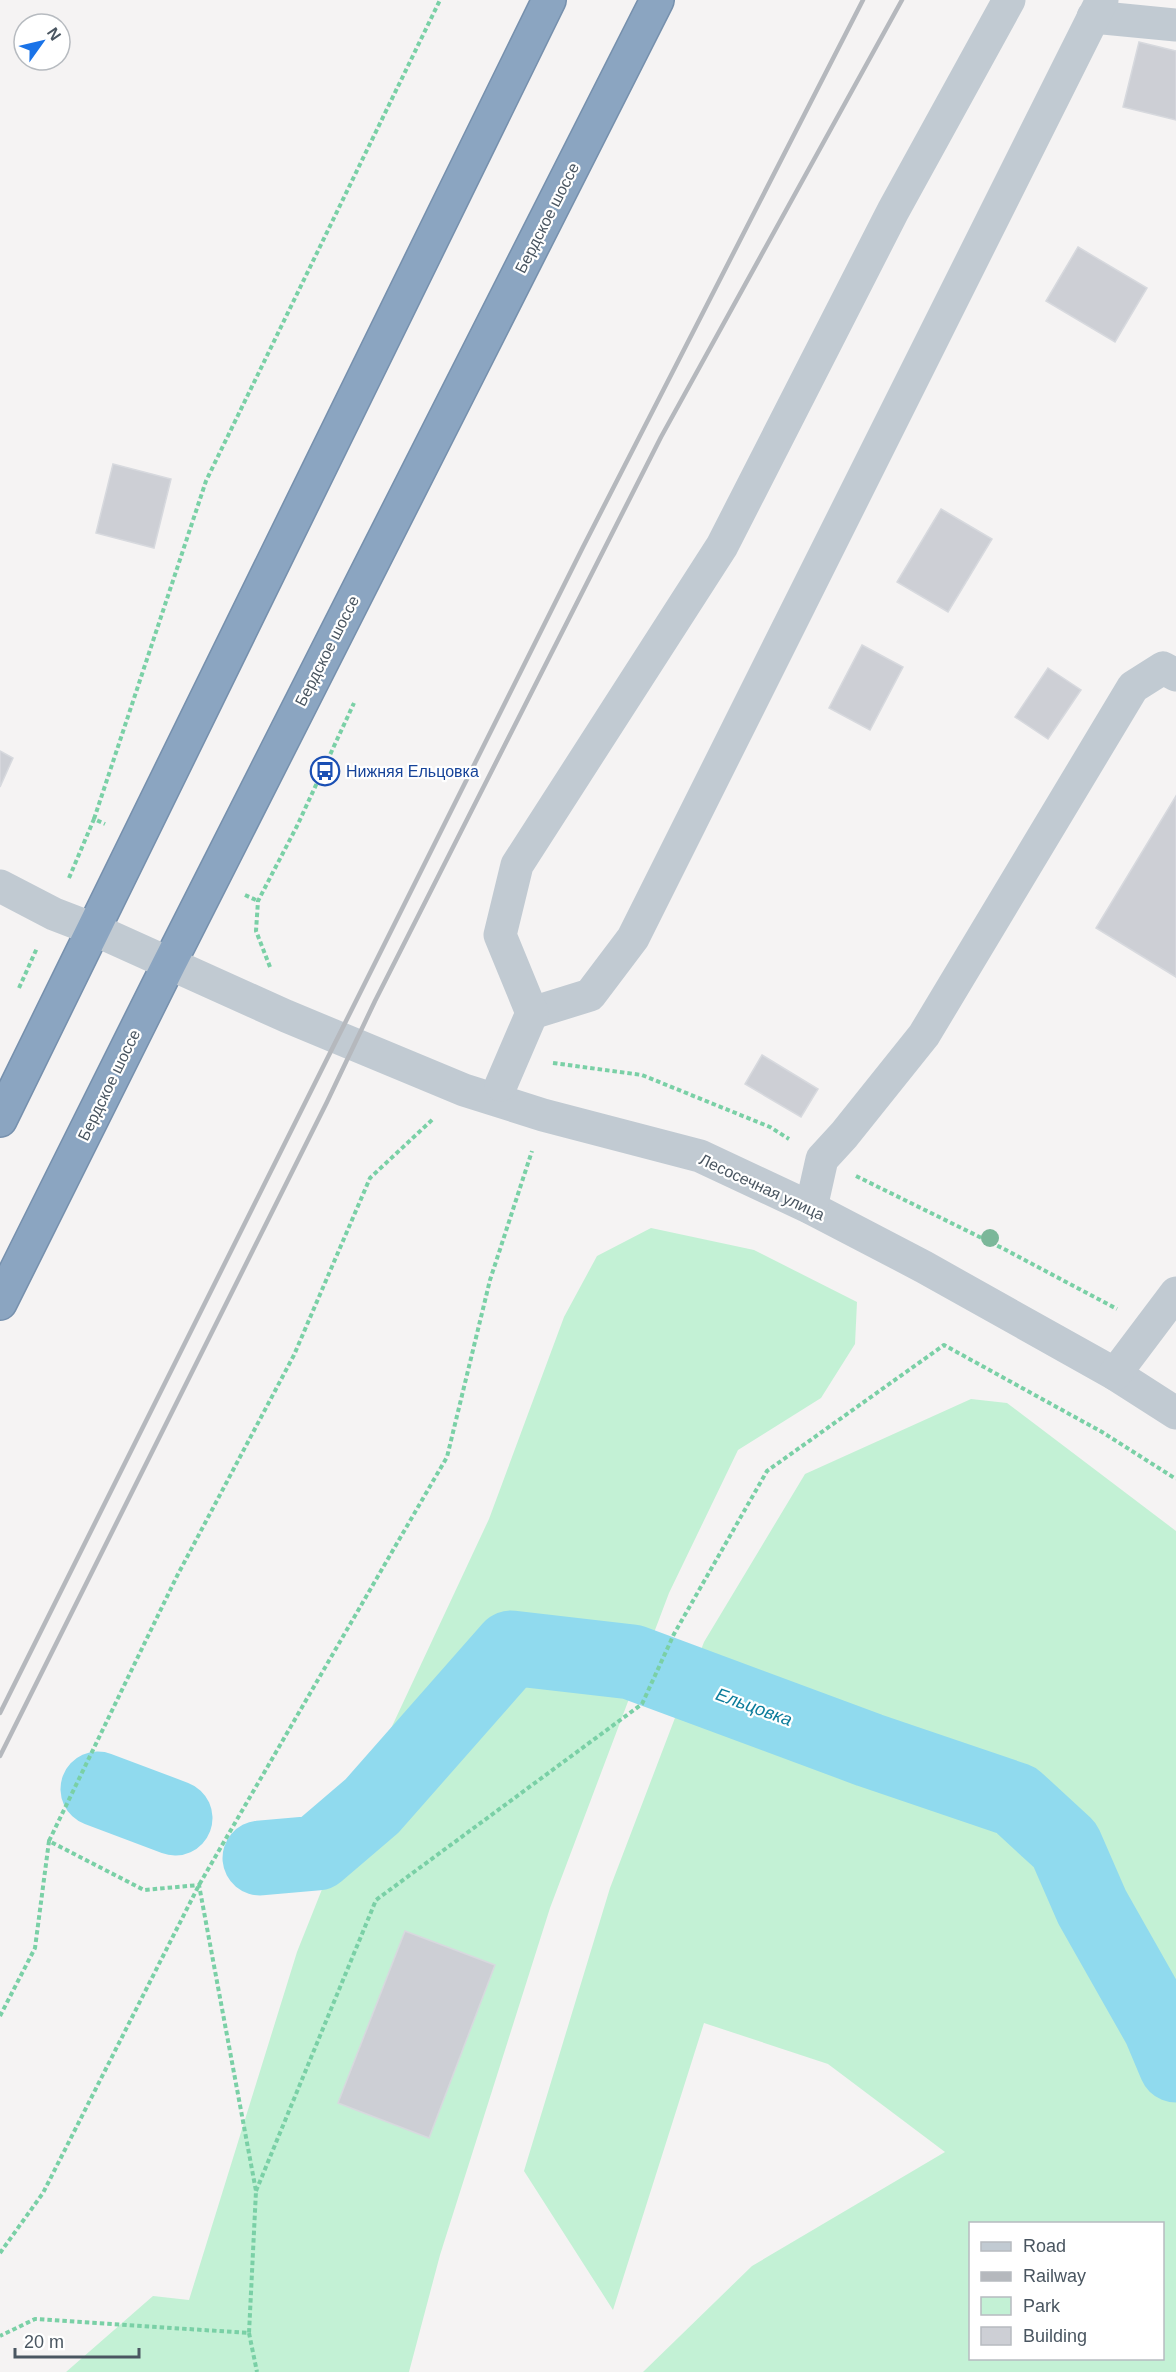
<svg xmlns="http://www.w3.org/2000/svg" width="1176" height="2372" font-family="Arial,sans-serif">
<rect width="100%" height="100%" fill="#f5f3f3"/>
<g fill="#c3f1d5" fill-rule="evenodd">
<path d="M651,1228l103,22 103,52 -2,42 -34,54 -83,52 -69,143 -119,315 -110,347 -31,117h-343l87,-76 36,4 108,-348 61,-153 131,-280 75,-202 33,-61z"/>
<path d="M971,1399l36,4 169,128v841h-533l109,-106 193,-114 -117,-88 -124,-41 -91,287 -89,-139 86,-283 94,-246 101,-168zM970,2224h192v134h-192z"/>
</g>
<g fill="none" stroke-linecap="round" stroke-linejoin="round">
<g stroke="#90daee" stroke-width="75">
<path d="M98,1789l77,29"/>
<path d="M260,1858l57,-5 55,-47 139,-158 121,14 237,88 147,50 49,45 27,62 68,120 16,38"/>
</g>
</g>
<g fill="#cdcfd5" stroke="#d7d9de" stroke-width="1.5">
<path d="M1139,42l37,9v69l-53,-13z"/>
<path d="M1078,247l69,41 -32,54 -69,-41z"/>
<path d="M113,464l58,15 -17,69 -58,-15z"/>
<path d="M941,509l51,30 -44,73 -51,-30z"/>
<path d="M862,645l41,22 -33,63 -41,-22z"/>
<path d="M1048,668l33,22 -33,49 -33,-22z"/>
<path d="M0,751l13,7 -13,29z"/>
<path d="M1176,796v181l-80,-49z"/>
<path d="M762,1055l56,34 -17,28 -56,-33z"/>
<path d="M405,1931l90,34 -66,173 -91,-35z"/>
</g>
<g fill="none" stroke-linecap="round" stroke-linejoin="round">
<g stroke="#7690ad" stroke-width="36">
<g id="highway">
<path d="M0,1120l549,-1120"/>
<path d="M0,1303l169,-339 488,-964"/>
</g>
</g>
<g stroke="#7ad0a6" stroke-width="4" stroke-dasharray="4.5 3" stroke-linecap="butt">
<path d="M94,819l112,-338 234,-481"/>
<path d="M69,878l25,-59 11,5"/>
<path d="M245,895l13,6"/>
<path d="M270,967l-14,-36 2,-30 39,-75 57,-123"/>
<path d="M19,988l18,-40"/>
<path d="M553,1063l89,12 128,52 19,12"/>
<path d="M856,1176l148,73 113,60"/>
<path d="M49,1841l128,-265 117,-221 76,-177 63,-59"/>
<path d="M0,2016l35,-68 14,-107 95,49 55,-5 57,306 -7,142 -214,-14 -35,17"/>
<path d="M256,2191l120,-291 266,-196 32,-70 93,-163 177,-126 158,87 74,47"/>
<path d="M0,2253l43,-60 156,-308 248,-428 43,-177 42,-129"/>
<path d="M249,2333l8,39"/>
</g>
<g stroke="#c1cad2" stroke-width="33">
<path d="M1093,17l83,8"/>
<path d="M0,886l54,28 39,15 193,87 178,74 79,25 157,41 111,52 113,59 191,107 61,39"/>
<path d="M532,1013l58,-18 43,-57 469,-938"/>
<path d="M501,1085l31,-72 -32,-78 17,-70 205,-319 171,-335 116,-211"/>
<path d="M811,1208l11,-49 22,-24 80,-100 209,-348 30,-19 13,7"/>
<path d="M1115,1374l61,-81"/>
</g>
<use href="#highway" stroke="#8ba5c1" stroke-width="33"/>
<g stroke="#b5b8bd" stroke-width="4.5">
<path d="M0,1713l583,-1166 280,-547"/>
<path d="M0,1756l327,-654 48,-101 286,-564 241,-437"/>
</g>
</g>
<circle fill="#7bb799" cx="990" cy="1238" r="9"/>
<defs>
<g id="bus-ring" transform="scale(1.5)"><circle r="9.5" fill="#fff" stroke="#1a4fb4" stroke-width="1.5"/><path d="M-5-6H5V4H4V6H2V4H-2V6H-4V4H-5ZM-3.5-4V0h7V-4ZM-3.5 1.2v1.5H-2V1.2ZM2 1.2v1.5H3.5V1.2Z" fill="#1a4fb4"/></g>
</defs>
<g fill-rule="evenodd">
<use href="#bus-ring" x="325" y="771"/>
</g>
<g text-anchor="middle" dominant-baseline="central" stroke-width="4.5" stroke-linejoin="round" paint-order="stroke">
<g font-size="16" fill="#4a5661" stroke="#fff">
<text transform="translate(547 218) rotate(-63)">Бердское шоссе</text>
<text transform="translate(327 651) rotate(-63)">Бердское шоссе</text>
<text transform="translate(109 1085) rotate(-64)">Бердское шоссе</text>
<text transform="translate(762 1187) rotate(25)">Лесосечная улица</text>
</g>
<g font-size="16" fill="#164399" stroke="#fff" text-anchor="start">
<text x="346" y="771">Нижняя Ельцовка</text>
</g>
<g font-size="18" font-style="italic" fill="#0c7c9b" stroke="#fff">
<text transform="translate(754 1707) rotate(20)">Ельцовка</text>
</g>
</g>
<rect x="969" y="2222" width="195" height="138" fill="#ffffff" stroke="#b7bbc0" stroke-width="1.5"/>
<rect x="981" y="2242" width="30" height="9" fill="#c1cad2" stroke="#b7bbc0" stroke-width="1.5"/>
<text x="1023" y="2252" font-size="18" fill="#4a5661">Road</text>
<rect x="981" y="2272" width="30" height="9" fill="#b5b8bd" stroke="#b7bbc0" stroke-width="1.5"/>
<text x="1023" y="2282" font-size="18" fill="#4a5661">Railway</text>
<rect x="981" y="2297" width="30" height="18" fill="#c3f1d5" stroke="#b7bbc0" stroke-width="1.5"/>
<text x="1023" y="2312" font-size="18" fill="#4a5661">Park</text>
<rect x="981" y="2327" width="30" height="18" fill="#cdcfd5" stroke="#b7bbc0" stroke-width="1.5"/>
<text x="1023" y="2342" font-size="18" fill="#4a5661">Building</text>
<g transform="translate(42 42) rotate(56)"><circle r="28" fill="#ffffff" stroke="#b7bbc0" stroke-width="1.5"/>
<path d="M0-4.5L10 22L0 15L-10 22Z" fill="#1a73e8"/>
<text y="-9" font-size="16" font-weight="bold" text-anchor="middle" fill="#4a5661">N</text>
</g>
<path d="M15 2348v9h124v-9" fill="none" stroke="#4a5661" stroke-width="3"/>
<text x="24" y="2348" font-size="18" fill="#4a5661" stroke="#ffffff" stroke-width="4.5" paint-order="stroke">20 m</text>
</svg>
